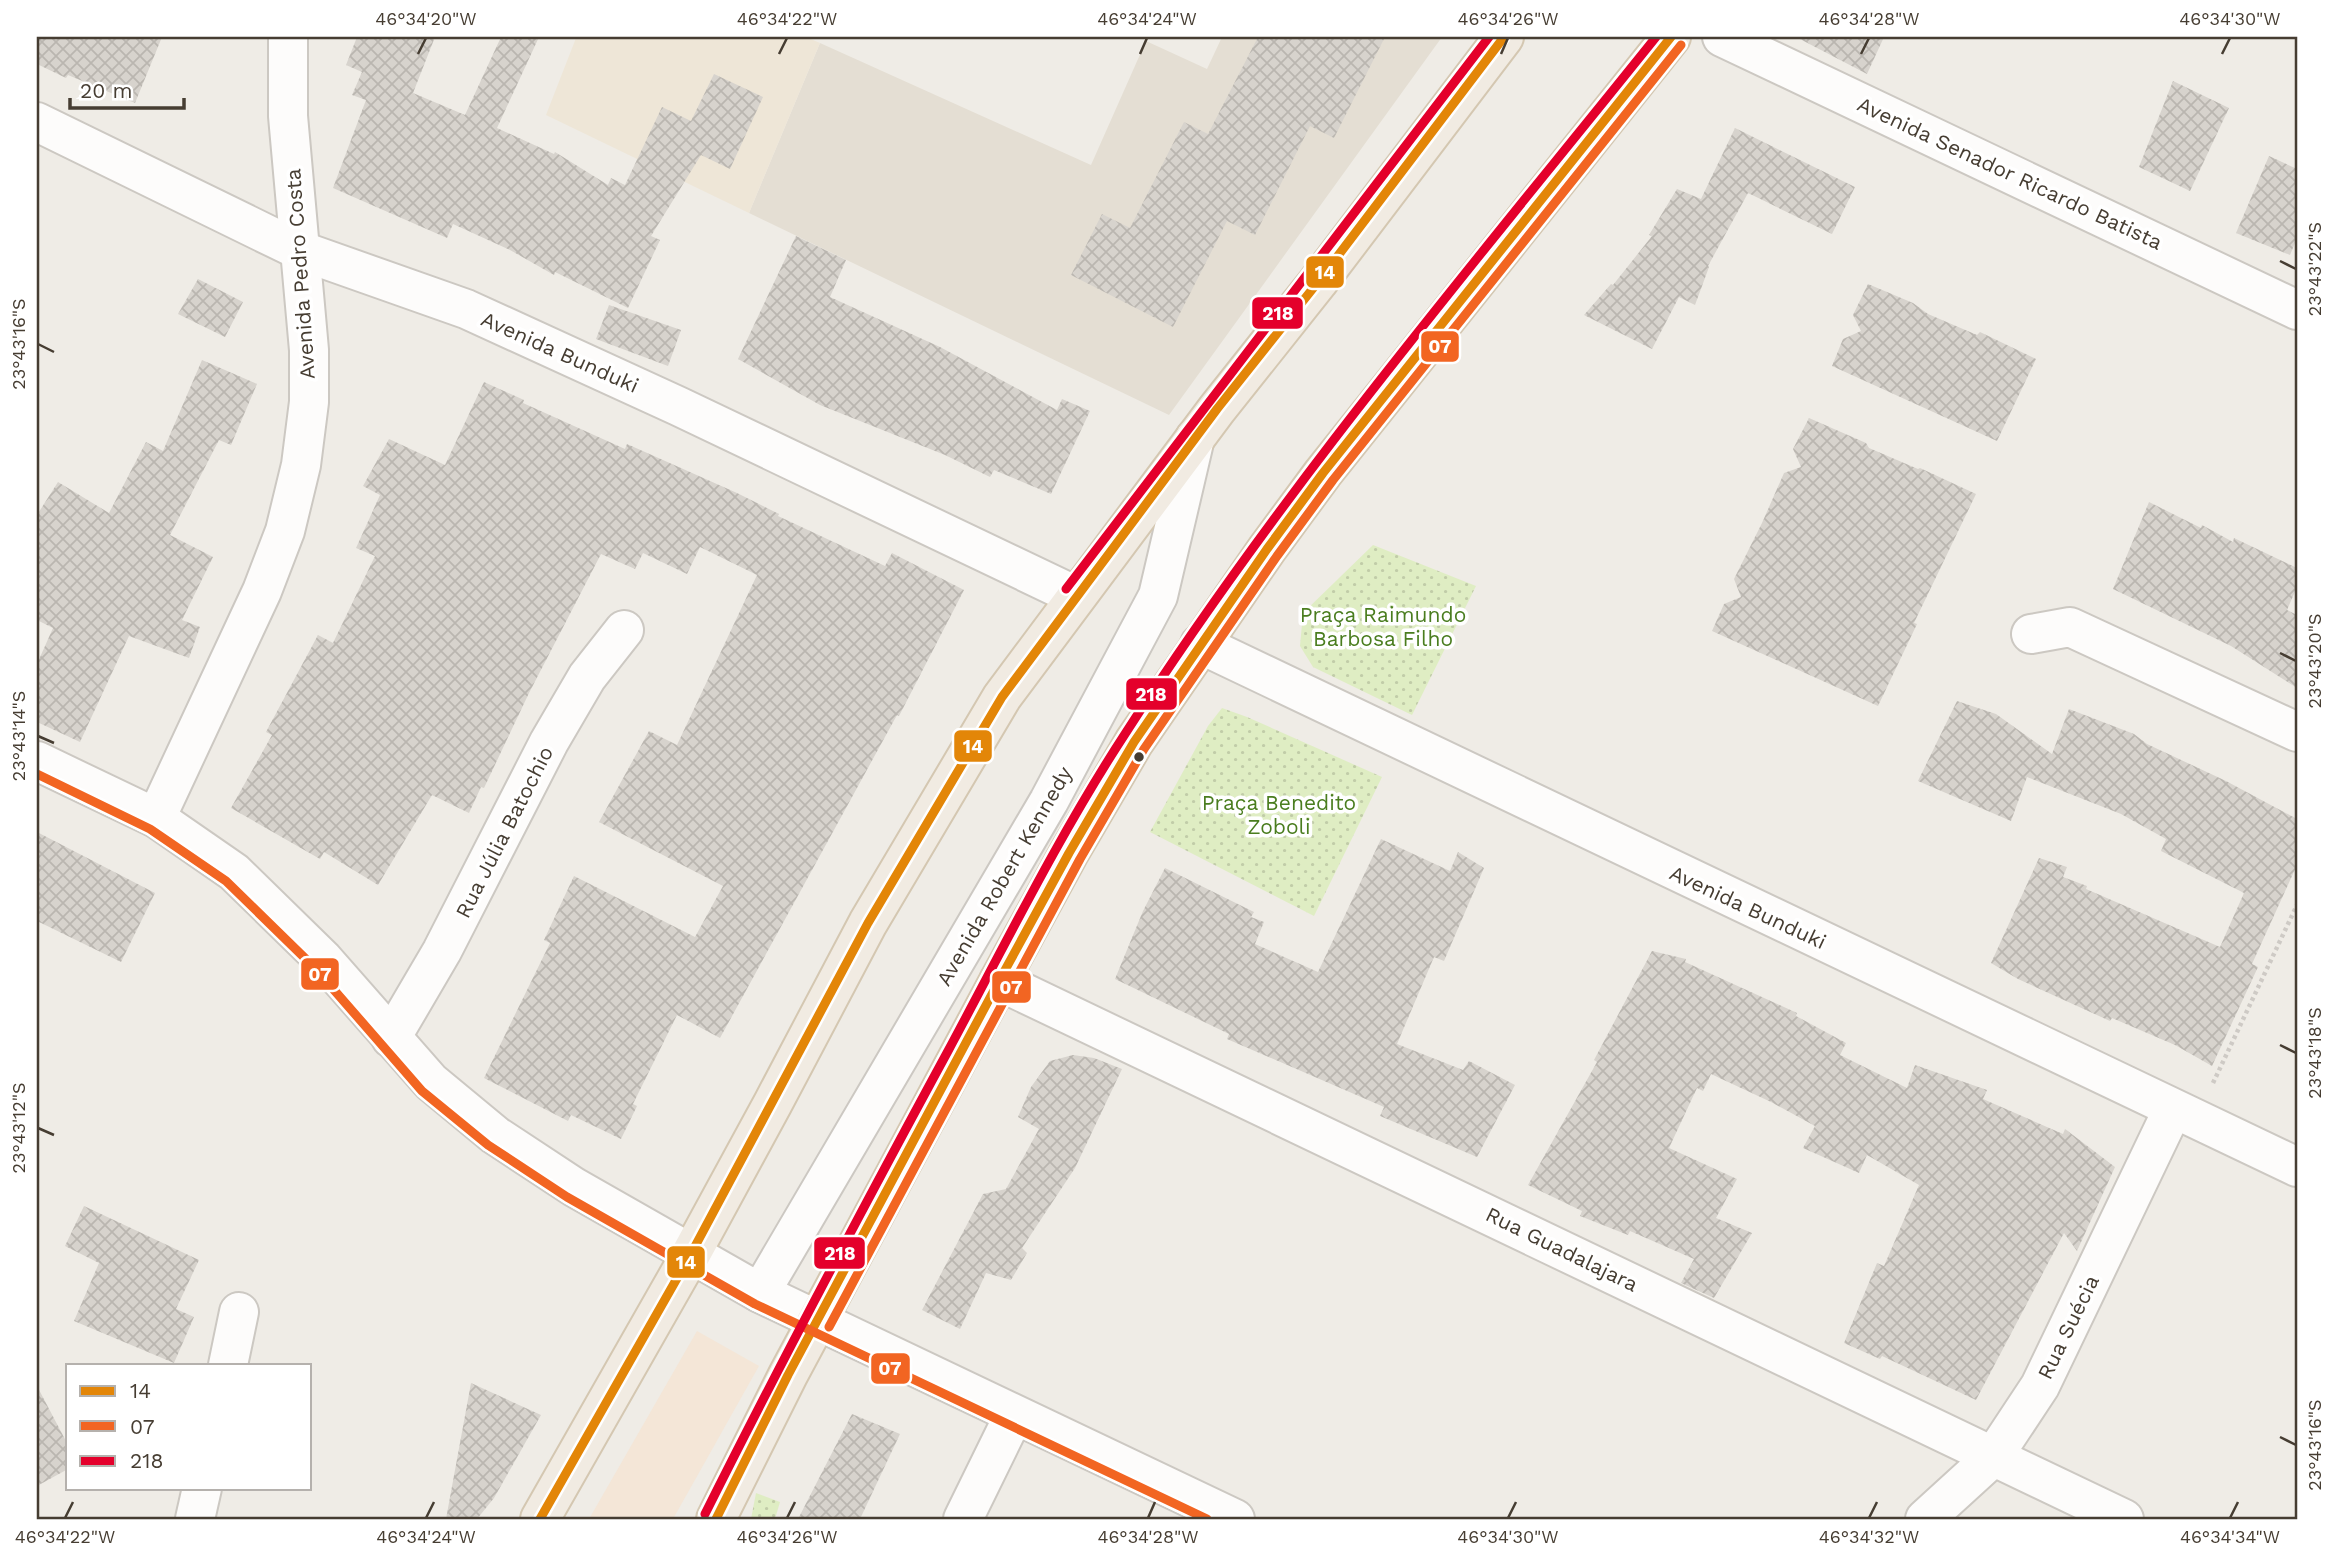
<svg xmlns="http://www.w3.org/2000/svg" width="2334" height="1556" font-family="'Work Sans',sans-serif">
<defs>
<pattern id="park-dots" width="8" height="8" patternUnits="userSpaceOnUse" patternTransform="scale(1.75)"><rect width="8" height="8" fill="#dfedc3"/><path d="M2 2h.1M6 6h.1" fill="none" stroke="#c1cca8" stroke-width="1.8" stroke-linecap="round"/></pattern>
<pattern id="building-cross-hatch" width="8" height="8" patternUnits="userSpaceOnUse" patternTransform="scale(1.75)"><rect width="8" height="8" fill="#d7d3cd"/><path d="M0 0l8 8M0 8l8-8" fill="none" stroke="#bab6b0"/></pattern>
</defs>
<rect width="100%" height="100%" fill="#efece6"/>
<path fill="#e4ded3" d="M1222,37h220l-273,378 -420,-202 71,-170 271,122 55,-124 61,28z"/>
<path fill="#f4e6d7" d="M697,1331l62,35 -86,153h-84z"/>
<path fill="#eee6d7" d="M574,37h232l14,6 -71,170 -203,-98 30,-77z"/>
<g fill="url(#park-dots)">
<path d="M1373,545l103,41 -64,129 -99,-48 -13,-21 3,-33z"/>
<path d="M1222,708l25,9 135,60 -68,139 -164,-84 58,-106z"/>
<path d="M756,1493l24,9 -5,17h-24z"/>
</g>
<g fill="url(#building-cross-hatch)">
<path d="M37,37h125l-27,66 -67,-28 -2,3 -29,-14z"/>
<path d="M357,37h78l-22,56 52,22 36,-78h38l-42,91 57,26 1,-2 53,33 3,-7 14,7 37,-78 29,14 23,-47 49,23 -33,72 -29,-14 -50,81 9,4 -32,68 -73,-36 -1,3 -44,-25 -57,-26 -6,14 -114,-50 33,-88 -14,-5 10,-23 -16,-7z"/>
<path d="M1258,37h127l-51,101 -24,-12 -55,109 -28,-14 -54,106 -102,-52 31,-61 28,14 54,-106 24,12z"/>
<path d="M1796,37h88l-17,37z"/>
<path d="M2173,81l56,27 -39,83 -51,-24z"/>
<path d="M1735,128l120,59 -23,47 -84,-41 -40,73 1,1 -14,38 -16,-8 -27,52 -68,-34 27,-31 2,1 39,-49 -3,-1 28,-46 24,10z"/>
<path d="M2269,156l28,13v69l-7,17 -54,-22z"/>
<path d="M796,236l50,24 -16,37 110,50 117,63 5,-11 28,12 -39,83 -57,-24 -4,7 -45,-22 -125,-50 -82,-46z"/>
<path d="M198,279l45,23 -18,35 -47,-23z"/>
<path d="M1868,284l45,19 15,11 49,21 3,-3 56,27 -39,82 -165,-75 11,-27 18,-8 -8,-16z"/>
<path d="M609,305l72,25 -13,36 -72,-27z"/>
<path d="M202,360l55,24 -26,61 -12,-5 -49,95 43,22 -31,63 18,7 -11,31 -60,-22 -49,106 -43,-20v-58l16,-36 -16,-8v-105l21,-33 51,31 37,-71 17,9z"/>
<path d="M484,382l40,18 -1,3 102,46 2,-5 110,49 42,21 -1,2 107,50 7,-13 72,37 -65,126 -2,-1 -177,323 -43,-23 -44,89 4,2 -16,33 -50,-24 -3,6 -84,-43 66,-135 -6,-3 30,-64 121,61 28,-51 -124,-64 50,-91 28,14 80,-170 -57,-28 -13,27 -44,-21 -8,16 -34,-15 -72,139 -45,95 -3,-1 -12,26 -37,-18 -54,90 -54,-33 -4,7 -89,-51 41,-73 -6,-3 52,-97 15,8 42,-87 -19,-8 24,-53 -17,-9 26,-47 56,26z"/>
<path d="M1809,418l57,25 3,5 49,21 2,-1 56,26 -62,129 3,1 -39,82 -166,-75 12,-27 17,-7 -7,-18 28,-56 22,-50 17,-6 -8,-18z"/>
<path d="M2149,502l52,26 1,-3 31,17 1,-4 63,30v19l-10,23 10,5v73l-66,-42 -118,-57z"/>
<path d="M1957,701l39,13 56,40 17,-45 65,25 13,10 79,37 71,38v46l-45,99 6,3 -46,99 -37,-21 -63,-27 -2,3 -92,-42 -27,-16 48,-105 28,9 -4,10 24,9 -1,3 134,58 24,-54 -83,-42 5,-12 -45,-25 -94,-37 -16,44 -93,-40z"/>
<path d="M37,832l118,61 -34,69 -84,-41z"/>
<path d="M1381,839l69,32 8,-19 26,16 -40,93 -10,-4 -37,87 66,26 6,-9 46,24 -38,72 -97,-41 4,-9 -157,-68 2,-5 -114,-55 28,-68 22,-43 89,44 -3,5 13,5 -9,22 63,28z"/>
<path d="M1652,951l34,8 -1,3 112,51 -1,3 50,27 -6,12 67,33 8,-23 72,25 -4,9 80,35 2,-5 50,38 -38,84 -13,-18 -88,167 -94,-44 -2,3 -36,-16 33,-80 7,3 35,-81 -52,-30 -8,18 -56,-25 12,-22 -44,-24 -60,-28 -8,17 -6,-3 -28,60 68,31 -21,39 36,15 -38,65 -33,-15 13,-24 -64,-28 -2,4 -48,-19 2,-5 -54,-26 69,-123 -3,-2z"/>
<path d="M1073,1055l21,3 28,11 -47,99 -53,80 5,5 -16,27 -25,-7 -26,56 -38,-19 61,-116 23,-5 33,-60 -21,-12 13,-30 19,-26z"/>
<path d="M84,1206l115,54 -23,49 18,8 -20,46 -100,-42 25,-58 -34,-17z"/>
<path d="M471,1383l70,32 -47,83 -17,21h-31z"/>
<path d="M37,1386l31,59v24l-31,17z"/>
<path d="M852,1414l48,20 -40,85h-62z"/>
</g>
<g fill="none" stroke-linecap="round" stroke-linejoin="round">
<g stroke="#ccc8c2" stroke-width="42">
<g id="minor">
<path d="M1722,37l575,273"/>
<path d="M37,122l262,128 167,59 212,97 398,190"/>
<path d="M2031,634l39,-7 227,105"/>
<path d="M1200,644l1097,523"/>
<path d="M156,818l106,-227 23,-60 16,-66 8,-63v-52l-21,-234v-79"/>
<path d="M999,981l1125,538"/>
<path d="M391,1038l51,-87 107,-209 38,-65 37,-47"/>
<path d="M760,1293l289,-492 109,-205 37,-158"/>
<path d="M228,1365l11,-53"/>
<path d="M195,1519l7,-31"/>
<path d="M963,1519l51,-104"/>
<path d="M1925,1519l68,-62 47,-71 133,-277"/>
</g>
</g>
<g stroke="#ccc8c2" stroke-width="42">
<path id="tertiary" d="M37,761l119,57 78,54 89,87 108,123 64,53 79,52 186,106 475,226"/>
</g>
<g stroke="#d4c7b1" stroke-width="42">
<g id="primary">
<path d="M540,1519l152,-267 81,-149 95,-180 134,-226 215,-288 101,-127 186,-245"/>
<path d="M716,1519l72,-144 211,-394 70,-128 65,-111 133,-193 56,-76 348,-436"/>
</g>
</g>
<path stroke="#cecac5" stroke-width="4.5" stroke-dasharray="3.5 3.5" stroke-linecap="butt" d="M2213,1083l84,-178"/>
<use href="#minor" stroke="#fdfcfb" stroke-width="38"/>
<use href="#tertiary" stroke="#fdfcfb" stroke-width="38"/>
<use href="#primary" stroke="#f1ebe2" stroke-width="38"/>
<g stroke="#fff" stroke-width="14">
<g id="bus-1">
<path d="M540,1519l152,-267 176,-329 134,-226 215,-288 101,-127 186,-245"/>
<path d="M716,1519l72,-144 211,-394 70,-128 65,-111 133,-193 56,-76 348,-436"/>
</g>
</g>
<g stroke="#fff" stroke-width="14">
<g id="bus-2">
<path d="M37,774l113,55 76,52 88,86 108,124 66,54 79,52 188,107 452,215"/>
<path d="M829,1327l251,-468 64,-110 133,-193 56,-76 348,-435"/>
</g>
</g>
<g stroke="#fff" stroke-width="14">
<g id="bus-3">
<path d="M1066,589l423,-552"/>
<path d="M705,1514c78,-156 160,-310 243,-463 57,-106 111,-216 177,-317 158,-246 348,-469 531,-697"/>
</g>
</g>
<use href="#bus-1" stroke="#e38608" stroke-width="9"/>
<use href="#bus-2" stroke="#f26522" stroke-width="9"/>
<use href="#bus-3" stroke="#e4002b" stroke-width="9"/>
</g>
<path fill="none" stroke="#463d32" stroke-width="2.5" d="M418,54l8,-16M779,54l8,-16M1140,54l7,-16M1501,54l7,-16M1861,54l8,-16M2222,54l8,-16M2280,261l16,8M38,344l16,8M2280,653l16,8M38,736l16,7M2280,1045l16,8M38,1128l16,7M2280,1437l16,8M65,1518l8,-16M426,1518l8,-16M787,1518l8,-16M1148,1518l7,-16M1508,1518l8,-16M1869,1518l8,-16M2230,1518l8,-16"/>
<circle fill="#463d32" stroke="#fff" stroke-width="2.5" cx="1139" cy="757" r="6"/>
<g text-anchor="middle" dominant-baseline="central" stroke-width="7" stroke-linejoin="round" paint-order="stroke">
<g font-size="21" fill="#463d32" stroke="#fff">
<text transform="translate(2010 173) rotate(25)">Avenida Senador Ricardo Batista</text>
<text transform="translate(300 274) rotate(-94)">Avenida Pedro Costa</text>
<text transform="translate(560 352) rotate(24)">Avenida Bunduki</text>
<text transform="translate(504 832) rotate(-63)">Rua Júlia Batochio</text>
<text transform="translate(1004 876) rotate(-60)">Avenida Robert Kennedy</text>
<text transform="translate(1748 907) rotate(25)">Avenida Bunduki</text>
<text transform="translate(1562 1249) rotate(26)">Rua Guadalajara</text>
<text transform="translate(2068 1327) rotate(-64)">Rua Suécia</text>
</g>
<g font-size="21" fill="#4a7d1f" stroke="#fff">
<text x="1383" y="614">Praça Raimundo<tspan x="1383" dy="24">Barbosa Filho</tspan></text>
<text x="1279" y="802">Praça Benedito<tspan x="1279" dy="24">Zoboli</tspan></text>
</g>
</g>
<g stroke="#fff" stroke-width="2.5">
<rect x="1305" y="255" width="40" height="34" rx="7" fill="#e38608"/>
<rect x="1251" y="296" width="53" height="34" rx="7" fill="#e4002b"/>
<rect x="1420" y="330" width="40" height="33" rx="7" fill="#f26522"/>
<rect x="1125" y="677" width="53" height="34" rx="7" fill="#e4002b"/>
<rect x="953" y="729" width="40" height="34" rx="7" fill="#e38608"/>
<rect x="300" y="957" width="40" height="34" rx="7" fill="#f26522"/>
<rect x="991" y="970" width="41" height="34" rx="7" fill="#f26522"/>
<rect x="813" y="1236" width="53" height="34" rx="7" fill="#e4002b"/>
<rect x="666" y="1245" width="40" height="34" rx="7" fill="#e38608"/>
<rect x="870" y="1352" width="41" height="33" rx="7" fill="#f26522"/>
</g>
<g font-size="19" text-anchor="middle" font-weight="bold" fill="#fff">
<text x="1325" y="279">14</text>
<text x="1278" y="320">218</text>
<text x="1440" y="353">07</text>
<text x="1151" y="701">218</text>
<text x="973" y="753">14</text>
<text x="320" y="981">07</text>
<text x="1011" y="994">07</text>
<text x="840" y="1260">218</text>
<text x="686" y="1269">14</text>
<text x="890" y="1375">07</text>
</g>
<rect width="2334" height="1556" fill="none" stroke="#ffffff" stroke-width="77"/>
<rect x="66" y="1364" width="245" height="126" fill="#ffffff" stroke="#b5b1ad" stroke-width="2"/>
<rect x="80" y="1386" width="35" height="10" fill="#e38608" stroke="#b5b1ad" stroke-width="2"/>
<text x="130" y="1398" font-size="21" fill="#463d32">14</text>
<rect x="80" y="1421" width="35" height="10" fill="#f26522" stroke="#b5b1ad" stroke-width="2"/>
<text x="130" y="1434" font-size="21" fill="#463d32">07</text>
<rect x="80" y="1456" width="35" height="10" fill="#e4002b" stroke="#b5b1ad" stroke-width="2"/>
<text x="130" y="1468" font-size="21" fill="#463d32">218</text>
<path d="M70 98v10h114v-10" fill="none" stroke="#463d32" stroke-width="3.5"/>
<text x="80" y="98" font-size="21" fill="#463d32" stroke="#ffffff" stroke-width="5" paint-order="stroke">20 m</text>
<rect x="38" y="38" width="2258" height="1480" fill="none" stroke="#463d32" stroke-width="2.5"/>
<g font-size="18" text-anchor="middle" fill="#463d32">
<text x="426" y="25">46°34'20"W</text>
<text x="787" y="25">46°34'22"W</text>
<text x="1147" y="25">46°34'24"W</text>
<text x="1508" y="25">46°34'26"W</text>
<text x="1869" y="25">46°34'28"W</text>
<text x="2230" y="25">46°34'30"W</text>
<text transform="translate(2315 269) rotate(-90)" y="6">23°43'22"S</text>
<text transform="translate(19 344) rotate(-90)" y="6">23°43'16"S</text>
<text transform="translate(2315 661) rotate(-90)" y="6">23°43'20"S</text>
<text transform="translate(19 736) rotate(-90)" y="6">23°43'14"S</text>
<text transform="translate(2315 1053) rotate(-90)" y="6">23°43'18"S</text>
<text transform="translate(19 1128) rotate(-90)" y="6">23°43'12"S</text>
<text transform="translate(2315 1445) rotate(-90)" y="6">23°43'16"S</text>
<text x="65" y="1543">46°34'22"W</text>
<text x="426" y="1543">46°34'24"W</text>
<text x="787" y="1543">46°34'26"W</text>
<text x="1148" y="1543">46°34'28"W</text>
<text x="1508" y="1543">46°34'30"W</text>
<text x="1869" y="1543">46°34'32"W</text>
<text x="2230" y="1543">46°34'34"W</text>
</g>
</svg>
